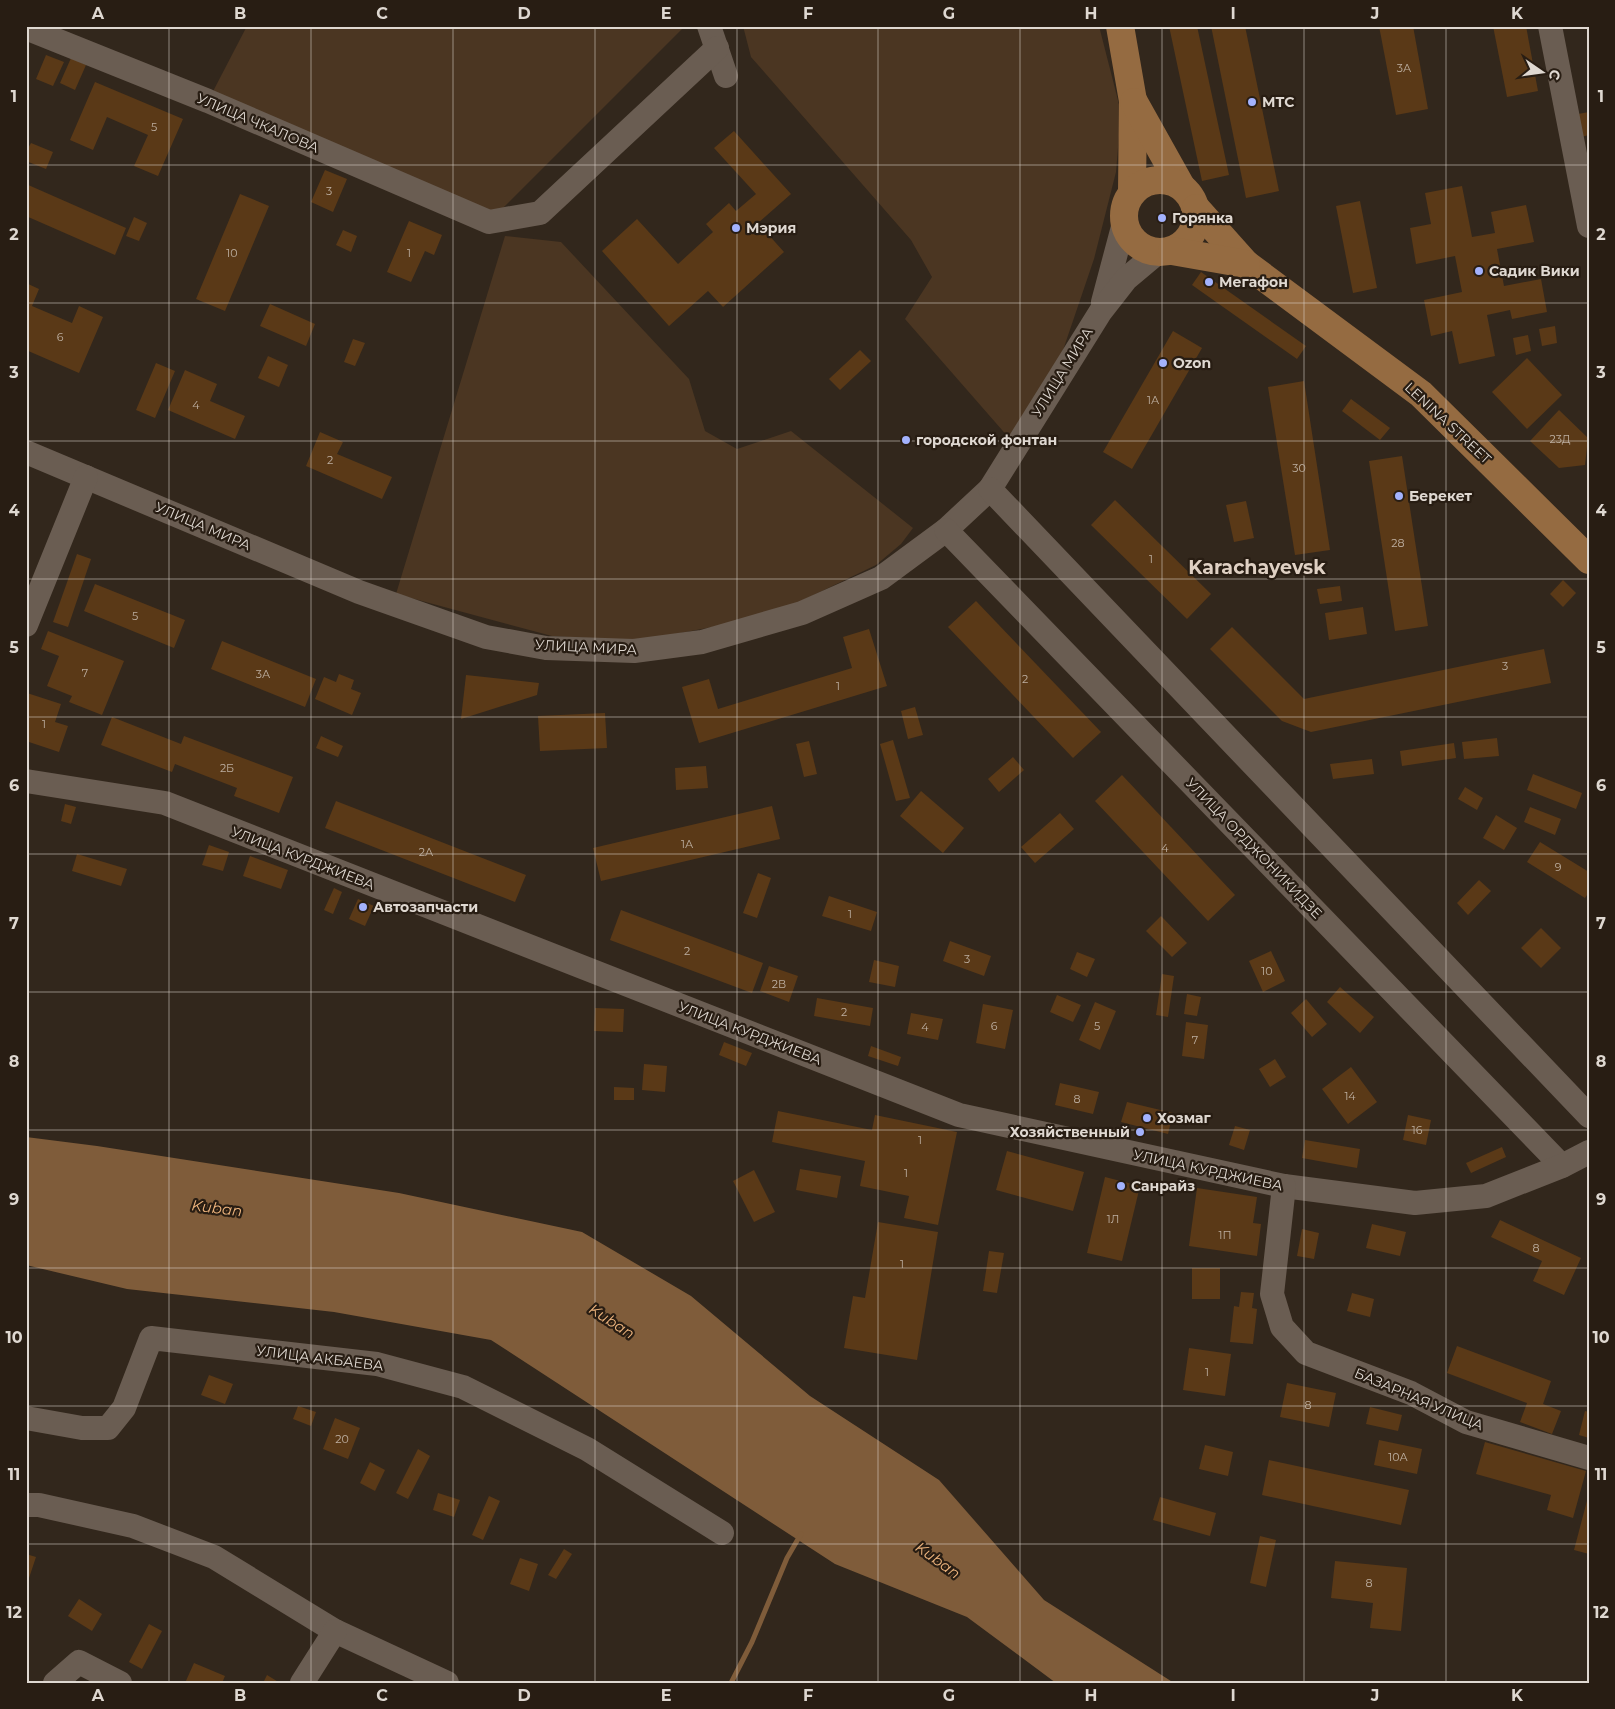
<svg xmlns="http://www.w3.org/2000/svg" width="1615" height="1709" font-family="Montserrat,sans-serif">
<rect width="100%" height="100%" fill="#32271c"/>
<g fill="#4b3622">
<path d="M247,26h438l-196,196 -281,-121z"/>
<path d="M743,26h356l22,86 -5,60 -22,87 -34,100 -51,79 -104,-119 27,-42 -21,-37 -160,-183z"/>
<path d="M505,236l56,6 128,137 16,52 32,18 54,-18 122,97 -12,16 -25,21 -106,51 -132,25 -86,-5 -156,-42z"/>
</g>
<path fill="#7f5c3a" d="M26,1137l71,9 302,47 183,39 109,64 119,100 129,84 105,120 130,83h-118l-89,-66 -132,-53 -344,-224 -157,-28 -207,-23 -101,-24z"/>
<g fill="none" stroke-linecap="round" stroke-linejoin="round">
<path stroke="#7f5c3a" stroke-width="5" d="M731,1683l21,-41 35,-84 14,-24"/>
</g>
<g fill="#5a3917">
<path d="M1169,26h28l32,149 -27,6z"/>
<path d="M1211,26h34l34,165 -33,7z"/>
<path d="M1379,26h34l15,83 -32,6z"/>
<path d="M1493,26h33l12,65 -31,6z"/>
<path d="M46,55l18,7 -11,24 -17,-7z"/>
<path d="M71,58l15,7 -11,25 -15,-7z"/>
<path d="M95,82l88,37 -25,57 -24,-10 14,-31 -41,-18 -14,33 -23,-10z"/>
<path d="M1589,112v23l-8,2 -3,-23z"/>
<path d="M734,131l57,63 -33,29 26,29 -61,55 -15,-16 -39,35 -67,-75 35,-32 41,45 35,-32 -7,-8 23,-21 7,8 20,-17 -42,-46z"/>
<path d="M31,143l22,9 -7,17 -20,-8v-9z"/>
<path d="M325,170l22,9 -14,33 -22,-10z"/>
<path d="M26,184l100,44 -11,27 -89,-39z"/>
<path d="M1462,186l10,51 23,-4 -4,-21 35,-7 8,37 -37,7 7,37 37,-7 6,33 -35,7 -2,-9 -23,5 8,41 -36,8 -7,-33 -21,5 -7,-36 38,-8 -7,-36 -39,8 -6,-36 21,-4 -6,-31z"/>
<path d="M240,194l29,12 -44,105 -29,-12z"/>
<path d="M1360,201l17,87 -24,5 -17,-87z"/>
<path d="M134,217l13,6 -8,18 -13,-5z"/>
<path d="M409,221l33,14 -8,20 -9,-4 -14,31 -24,-10z"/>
<path d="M343,230l14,6 -6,16 -15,-7z"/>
<path d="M1201,272l105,74 -9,13 -105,-74z"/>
<path d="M26,283l13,6 -7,17 40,17 7,-17 24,11 -24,56 -53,-23z"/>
<path d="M270,304l45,20 -9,22 -46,-20z"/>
<path d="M1555,326l2,17 -15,3 -3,-17z"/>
<path d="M1173,331l29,17 -70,121 -29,-17z"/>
<path d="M1528,335l3,16 -15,4 -3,-17z"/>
<path d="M353,339l12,4 -10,23 -11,-4z"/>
<path d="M860,350l11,11 -31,29 -11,-11z"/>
<path d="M268,356l20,9 -9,22 -21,-9z"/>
<path d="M1527,358l35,37 -35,34 -35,-37z"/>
<path d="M156,363l19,8 -20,47 -19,-8z"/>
<path d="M185,370l32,14 -7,17 35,15 -10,23 -67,-29z"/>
<path d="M1304,381l26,169 -35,5 -27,-168z"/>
<path d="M1351,399l39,29 -10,12 -38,-29z"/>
<path d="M1559,410l29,28 -3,27 -26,3 -29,-27z"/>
<path d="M320,432l23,10 -6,12 55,23 -10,22 -76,-33z"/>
<path d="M1402,456l26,170 -33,5 -26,-170z"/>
<path d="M1115,500l96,94 -24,25 -96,-94z"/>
<path d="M1246,501l8,37 -20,4 -8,-37z"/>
<path d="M77,554l14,5 -23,68 -15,-5z"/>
<path d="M1563,580l13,13 -13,14 -13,-13z"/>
<path d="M95,584l90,36 -11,28 -90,-37z"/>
<path d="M1340,586l2,15 -22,3 -3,-15z"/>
<path d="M976,601l125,131 -28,26 -125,-131z"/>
<path d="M1363,607l4,27 -38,6 -4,-27z"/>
<path d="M1232,627l72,72 240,-50 7,34 -240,49 -29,-11 -72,-72z"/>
<path d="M869,629l18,57 -188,57 -17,-56 27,-8 9,30 134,-41 -9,-31z"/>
<path d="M48,631l76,30 -22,54 -33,-13 3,-6 -25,-10 12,-30 -18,-7z"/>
<path d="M222,641l94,38 -11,28 -94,-38z"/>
<path d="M339,674l15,6 -3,9 10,4 -9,22 -37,-16 9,-22 12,5z"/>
<path d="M466,675l73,8 -2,12 -76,24z"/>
<path d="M27,693l34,11 -6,18 13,4 -9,26 -33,-11z"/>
<path d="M915,707l8,28 -15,4 -7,-28z"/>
<path d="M605,713l2,35 -67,3 -2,-35z"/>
<path d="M112,717l69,27 3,-8 109,41 -14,36 -45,-17 3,-8 -62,-24 -3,8 -71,-27z"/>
<path d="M321,736l22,10 -5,11 -22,-9z"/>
<path d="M1497,738l2,18 -35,3 -2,-17z"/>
<path d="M893,740l17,58 -14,3 -16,-57z"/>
<path d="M809,741l8,33 -13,3 -8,-33z"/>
<path d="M1454,743l2,15 -54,8 -2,-15z"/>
<path d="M1013,757l11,13 -25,22 -11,-13z"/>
<path d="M1372,759l2,15 -41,5 -3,-15z"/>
<path d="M706,766l2,22 -32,2 -1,-22z"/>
<path d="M1533,774l49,19 -6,16 -49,-19z"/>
<path d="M1122,775l113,120 -27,26 -113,-120z"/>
<path d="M1465,787l18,11 -6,12 -19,-11z"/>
<path d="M921,791l43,37 -21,25 -43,-37z"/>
<path d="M336,801l190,74 -11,27 -190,-74z"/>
<path d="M65,804l11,3 -5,17 -10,-3z"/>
<path d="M772,806l8,33 -179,42 -8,-33z"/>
<path d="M1530,807l31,12 -6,16 -31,-13z"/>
<path d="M1060,813l14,16 -39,34 -14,-16z"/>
<path d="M1496,815l21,13 -13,22 -21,-12z"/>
<path d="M1540,842l49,30v20l-4,6 -58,-36z"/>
<path d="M209,845l20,7 -6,19 -21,-6z"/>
<path d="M77,854l50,15 -6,17 -49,-15z"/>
<path d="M250,856l38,14 -7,19 -38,-13z"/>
<path d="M758,873l13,5 -14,40 -14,-5z"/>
<path d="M1479,880l12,11 -23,24 -11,-12z"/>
<path d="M334,888l8,4 -9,22 -9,-4z"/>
<path d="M829,896l48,16 -6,19 -49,-15z"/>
<path d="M358,899l16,7 -9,20 -16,-7z"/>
<path d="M621,910l142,53 -11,30 -142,-53z"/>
<path d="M1161,916l26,27 -15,14 -26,-26z"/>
<path d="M1541,928l20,20 -20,20 -20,-20z"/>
<path d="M950,941l41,15 -7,20 -41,-15z"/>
<path d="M1271,951l14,30 -22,11 -14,-31z"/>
<path d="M1077,952l18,7 -8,18 -17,-8z"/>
<path d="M874,960l25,6 -4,21 -26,-5z"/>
<path d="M769,966l29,10 -9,26 -29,-11z"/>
<path d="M1162,974l12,2 -6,41 -12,-2z"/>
<path d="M1340,987l34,30 -14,16 -33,-31z"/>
<path d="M1187,994l14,3 -4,19 -13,-2z"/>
<path d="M1057,995l24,10 -8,17 -23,-10z"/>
<path d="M817,998l56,10 -3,18 -56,-10z"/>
<path d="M1306,999l21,25 -15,13 -21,-24z"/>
<path d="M1095,1002l21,9 -16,39 -21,-10z"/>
<path d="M983,1004l30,6 -8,39 -29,-6z"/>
<path d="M595,1008l29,1 -1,23 -29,-1z"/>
<path d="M911,1013l32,6 -5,21 -31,-6z"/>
<path d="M1186,1022l22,3 -4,34 -22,-3z"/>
<path d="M724,1042l28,11 -6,13 -27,-11z"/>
<path d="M871,1046l30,11 -3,9 -30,-10z"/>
<path d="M1275,1059l11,18 -16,10 -11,-18z"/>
<path d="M644,1064l23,2 -2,26 -23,-2z"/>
<path d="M1351,1067l26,35 -29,22 -26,-35z"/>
<path d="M1060,1083l39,9 -6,22 -38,-9z"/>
<path d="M614,1087l20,1v12h-20z"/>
<path d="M1127,1102l46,11 -5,21 -47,-12z"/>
<path d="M778,1111l94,19 3,-15 82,17 -19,93 -34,-7 5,-22 -49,-10 5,-25 -93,-19z"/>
<path d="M1408,1115l23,5 -5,25 -23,-5z"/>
<path d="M1235,1126l15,4 -6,20 -15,-5z"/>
<path d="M1305,1140l55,9 -3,19 -55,-10z"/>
<path d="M1502,1147l4,10 -35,16 -5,-10z"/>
<path d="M1007,1151l77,21 -11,39 -77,-21z"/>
<path d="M800,1169l41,7 -4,22 -41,-8z"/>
<path d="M754,1170l21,42 -21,10 -21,-41z"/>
<path d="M1105,1177l35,9 -18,75 -35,-8z"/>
<path d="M1197,1188l60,9 -4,26 8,1 -4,32 -68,-10z"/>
<path d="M1500,1220l81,38 -17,37 -31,-14 9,-20 -51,-24z"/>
<path d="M878,1222l60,10 -21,128 -73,-12 9,-52 12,2z"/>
<path d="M1372,1224l34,8 -6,24 -34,-8z"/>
<path d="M1302,1229l17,4 -5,26 -17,-3z"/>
<path d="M989,1251l15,2 -7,40 -14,-2z"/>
<rect x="1192" y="1268" width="28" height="31"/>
<path d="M1241,1292l13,1 -2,15 5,1 -4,35 -23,-2 4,-36 5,1z"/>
<path d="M1352,1293l22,6 -4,18 -23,-6z"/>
<path d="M1457,1346l94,35 -8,23 18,7 -9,23 -32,-12 7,-19 -80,-30z"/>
<path d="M1189,1348l42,6 -6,42 -42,-6z"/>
<path d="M209,1375l24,9 -8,20 -24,-9z"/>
<path d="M1287,1383l49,10 -7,34 -49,-10z"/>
<path d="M298,1406l18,6 -5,14 -18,-7z"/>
<path d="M1370,1407l32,8 -4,16 -32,-7z"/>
<path d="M1585,1411l4,1v26l-10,-3z"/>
<path d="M335,1418l25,10 -12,31 -25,-10z"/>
<path d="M1379,1440l43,9 -5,25 -43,-9z"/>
<path d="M1485,1442l101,29 -13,47 -26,-8 4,-15 -75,-21z"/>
<path d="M1205,1445l28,7 -5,24 -29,-7z"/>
<path d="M418,1449l12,7 -22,43 -12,-6z"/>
<path d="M1269,1460l140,30 -8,35 -139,-30z"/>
<path d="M370,1462l15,8 -10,21 -15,-8z"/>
<path d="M438,1493l22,7 -6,17 -21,-7z"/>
<path d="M489,1496l11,5 -17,39 -11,-5z"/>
<path d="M1160,1497l56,16 -6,23 -57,-16z"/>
<path d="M1588,1497h1v57l-15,-4z"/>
<path d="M1260,1536l16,4 -10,47 -16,-4z"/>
<path d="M564,1549l8,5 -16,25 -8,-4z"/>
<path d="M26,1554l10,3 -8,24h-2z"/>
<path d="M520,1558l18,6 -9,27 -19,-7z"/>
<path d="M1335,1561l72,7 -6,63 -31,-3 3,-25 -42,-5z"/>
<path d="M79,1599l23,15 -10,17 -24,-15z"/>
<path d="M149,1624l13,7 -20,38 -13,-7z"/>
<path d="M194,1663l31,13 -3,7h-37z"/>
<path d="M267,1675l13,8h-17z"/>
</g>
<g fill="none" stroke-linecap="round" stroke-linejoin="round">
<g stroke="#6a5d52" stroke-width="24">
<path d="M709,26l17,50"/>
<path d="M1550,26l39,200"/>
<path d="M26,28l182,73 281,121 51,-9 177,-165"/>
<path d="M1103,302l21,-79"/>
<path d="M26,452l333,140 127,45 60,11 88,3 68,-9 100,-29 79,-35 65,-48 44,-41 111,-178 25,-32 31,-26"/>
<path d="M990,489l599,627"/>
<path d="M946,530l616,636"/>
<path d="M26,625l60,-148"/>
<path d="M26,781l139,22 794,312 325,71 131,17 71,-7 76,-30 27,-14"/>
<path d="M1284,1186l-12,108 10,33 24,26 105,40 55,29 123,36"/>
<path d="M26,1418l56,10h26l16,-20 27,-70 226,26 86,23 124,62 135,84"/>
<path d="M26,1505h13l94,21 81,31 121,74 112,52"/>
<path d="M55,1683l24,-21 41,21"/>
<path d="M302,1683l33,-52"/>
</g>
<g stroke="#956b41" stroke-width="28">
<path d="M1120,26l13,75 -1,91"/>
<path d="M1134,102l47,84"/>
<circle cx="1160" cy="216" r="36"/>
<path d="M1196,208l50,56 175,130 168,166"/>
<path d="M1172,251l74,13"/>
</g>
</g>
<path fill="none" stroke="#dfd8d1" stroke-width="1" stroke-opacity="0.55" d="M169,26v1657M311,26v1657M453,26v1657M595,26v1657M737,26v1657M878,26v1657M1020,26v1657M1162,26v1657M1304,26v1657M1446,26v1657M26,165h1563M26,303h1563M26,441h1563M26,579h1563M26,717h1563M26,854h1563M26,992h1563M26,1130h1563M26,1268h1563M26,1406h1563M26,1544h1563"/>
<g fill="#a3b2fd" stroke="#281d13" stroke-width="2">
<circle cx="1252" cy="102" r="5"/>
<circle cx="1162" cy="218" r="5"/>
<circle cx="736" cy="228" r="5"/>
<circle cx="1479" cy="271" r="5"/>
<circle cx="1209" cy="282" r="5"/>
<circle cx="1163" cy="363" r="5"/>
<circle cx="906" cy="440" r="5"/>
<circle cx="1399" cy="496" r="5"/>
<circle cx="363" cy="907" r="5"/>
<circle cx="1147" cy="1118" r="5"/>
<circle cx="1140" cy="1132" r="5"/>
<circle cx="1121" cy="1186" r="5"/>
</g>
<g text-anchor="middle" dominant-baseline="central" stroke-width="4.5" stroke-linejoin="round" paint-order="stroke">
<g font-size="11" fill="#beb0a2">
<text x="1404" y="68">3А</text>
<text x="154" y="127">5</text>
<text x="329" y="191">3</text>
<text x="232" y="253">10</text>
<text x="409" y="253">1</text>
<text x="60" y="337">6</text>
<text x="1153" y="400">1А</text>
<text x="196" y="405">4</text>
<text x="1560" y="439">23Д</text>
<text x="330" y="460">2</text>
<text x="1299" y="468">30</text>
<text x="1398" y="543">28</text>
<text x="1151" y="559">1</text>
<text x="135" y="616">5</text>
<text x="1505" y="666">3</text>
<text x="85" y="673">7</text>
<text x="263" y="674">3А</text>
<text x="1025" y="679">2</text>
<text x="838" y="686">1</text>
<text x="44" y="724">1</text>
<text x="227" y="768">2Б</text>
<text x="687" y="844">1А</text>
<text x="1165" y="848">4</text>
<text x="426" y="852">2А</text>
<text x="1558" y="867">9</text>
<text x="850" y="914">1</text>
<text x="687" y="951">2</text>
<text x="967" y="959">3</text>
<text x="1267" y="971">10</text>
<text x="779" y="984">2В</text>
<text x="844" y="1012">2</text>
<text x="994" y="1026">6</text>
<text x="1097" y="1026">5</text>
<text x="925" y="1027">4</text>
<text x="1195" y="1040">7</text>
<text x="1350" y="1096">14</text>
<text x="1077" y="1099">8</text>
<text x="1417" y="1130">16</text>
<text x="920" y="1140">1</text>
<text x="906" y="1173">1</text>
<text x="1113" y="1219">1Л</text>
<text x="1225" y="1235">1П</text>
<text x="1536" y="1248">8</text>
<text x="902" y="1264">1</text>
<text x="1207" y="1372">1</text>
<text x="1308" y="1405">8</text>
<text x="342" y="1439">20</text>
<text x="1398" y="1457">10А</text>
<text x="1369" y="1583">8</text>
</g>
<g font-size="14" font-weight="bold" fill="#dfd8d1" stroke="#281d13" text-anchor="start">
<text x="1262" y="102">МТС</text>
<text x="1172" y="218">Горянка</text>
<text x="746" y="228">Мэрия</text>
<text x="1489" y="271">Садик Вики</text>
<text x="1219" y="282">Мегафон</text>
<text x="1173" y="363">Ozon</text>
<text x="916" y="440">городской фонтан</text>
<text x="1409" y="496">Берекет</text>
<text x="373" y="907">Автозапчасти</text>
<text x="1157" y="1118">Хозмаг</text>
<text x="1130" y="1132" text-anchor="end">Хозяйственный</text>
<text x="1131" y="1186">Санрайз</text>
</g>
<g font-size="14" fill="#dfd8d1" stroke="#281d13">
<text transform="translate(258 123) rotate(23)">УЛИЦА ЧКАЛОВА</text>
<text transform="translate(1062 372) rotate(-58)">УЛИЦА МИРА</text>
<text transform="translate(1448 423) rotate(43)">LENINA STREET</text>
<text transform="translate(203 526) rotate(23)">УЛИЦА МИРА</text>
<text transform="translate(586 647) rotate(3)">УЛИЦА МИРА</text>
<text transform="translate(1254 848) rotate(46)">УЛИЦА ОРДЖОНИКИДЗЕ</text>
<text transform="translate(303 858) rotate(21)">УЛИЦА КУРДЖИЕВА</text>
<text transform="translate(750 1033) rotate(21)">УЛИЦА КУРДЖИЕВА</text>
<text transform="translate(1208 1170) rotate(12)">УЛИЦА КУРДЖИЕВА</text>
<text transform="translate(320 1358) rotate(7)">УЛИЦА АКБАЕВА</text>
<text transform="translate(1419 1399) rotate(23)">БАЗАРНАЯ УЛИЦА</text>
</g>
<g font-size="15" font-style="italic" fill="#edb47d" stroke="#281d13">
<text transform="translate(217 1208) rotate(7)">Kuban</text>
<text transform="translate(612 1321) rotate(33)">Kuban</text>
<text transform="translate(938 1560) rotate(36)">Kuban</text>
</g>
<g font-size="19" font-weight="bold" fill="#dfd0c3" stroke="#281d13">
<text x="1257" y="567">Karachayevsk</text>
</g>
</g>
<rect width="1615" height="1709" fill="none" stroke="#281d13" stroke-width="55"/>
<g transform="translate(1542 72) rotate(103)" stroke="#281d13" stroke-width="4" paint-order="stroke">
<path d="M0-4L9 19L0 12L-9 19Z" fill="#dfd8d1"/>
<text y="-8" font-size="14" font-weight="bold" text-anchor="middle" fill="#dfd8d1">С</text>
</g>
<rect x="28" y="28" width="1560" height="1654" fill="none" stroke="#dfd8d1" stroke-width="2"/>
<g font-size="16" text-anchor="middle" font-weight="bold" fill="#dfd8d1">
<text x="98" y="19">A</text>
<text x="240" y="19">B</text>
<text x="382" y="19">C</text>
<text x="524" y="19">D</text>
<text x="666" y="19">E</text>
<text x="808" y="19">F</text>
<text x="949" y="19">G</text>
<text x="1091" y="19">H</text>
<text x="1233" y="19">I</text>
<text x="1375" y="19">J</text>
<text x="1517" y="19">K</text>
<text x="14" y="102">1</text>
<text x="1601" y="102">1</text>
<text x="14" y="240">2</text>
<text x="1601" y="240">2</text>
<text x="14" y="378">3</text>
<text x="1601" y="378">3</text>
<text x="14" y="516">4</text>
<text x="1601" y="516">4</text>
<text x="14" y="653">5</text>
<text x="1601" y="653">5</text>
<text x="14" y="791">6</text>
<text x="1601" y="791">6</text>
<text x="14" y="929">7</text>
<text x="1601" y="929">7</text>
<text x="14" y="1067">8</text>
<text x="1601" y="1067">8</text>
<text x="14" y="1205">9</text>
<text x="1601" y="1205">9</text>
<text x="14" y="1343">10</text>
<text x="1601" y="1343">10</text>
<text x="14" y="1480">11</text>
<text x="1601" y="1480">11</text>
<text x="14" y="1618">12</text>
<text x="1601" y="1618">12</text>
<text x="98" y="1701">A</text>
<text x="240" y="1701">B</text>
<text x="382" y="1701">C</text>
<text x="524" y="1701">D</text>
<text x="666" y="1701">E</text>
<text x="808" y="1701">F</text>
<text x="949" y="1701">G</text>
<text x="1091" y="1701">H</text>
<text x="1233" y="1701">I</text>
<text x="1375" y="1701">J</text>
<text x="1517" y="1701">K</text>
</g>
</svg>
